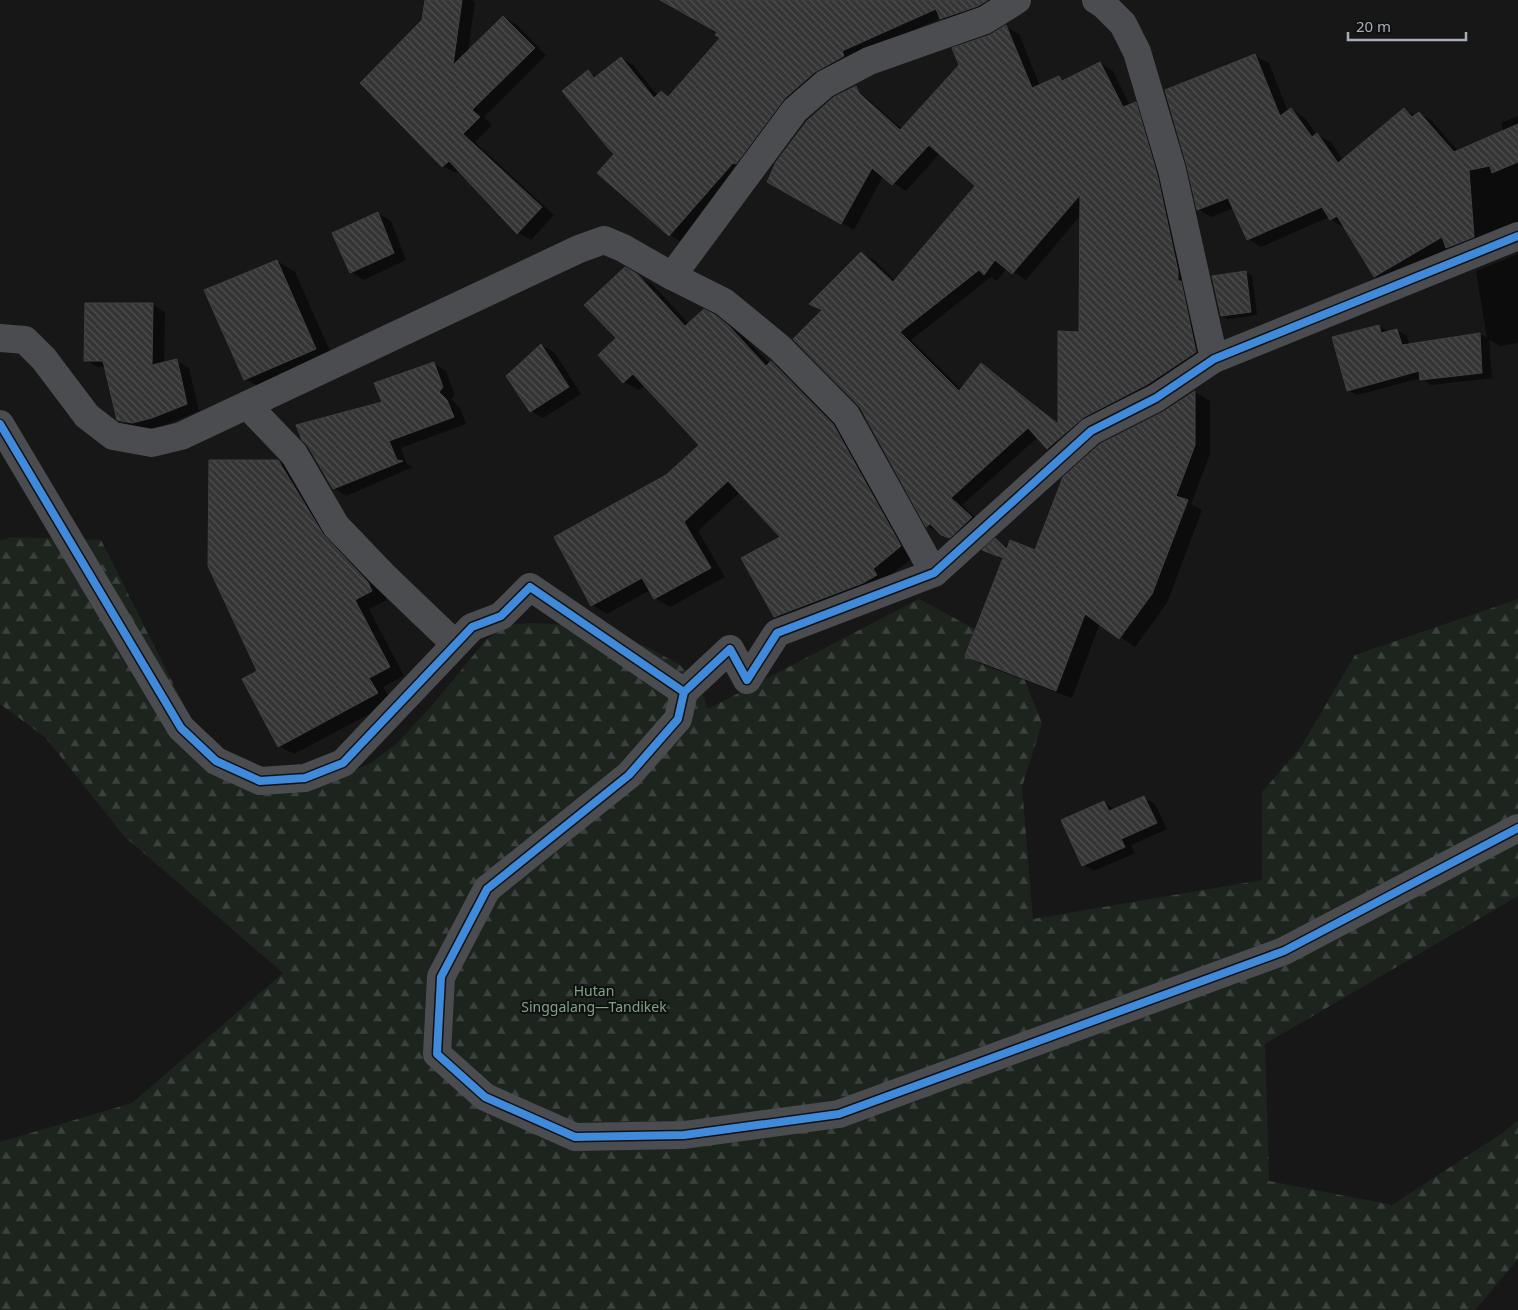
<svg xmlns="http://www.w3.org/2000/svg" width="1518" height="1310" font-family="'Noto Sans',sans-serif">
<defs>
<pattern id="forest-firs" width="22" height="20" patternUnits="userSpaceOnUse" patternTransform="scale(1.25)"><rect width="22" height="20" fill="#1d241e"/><path d="M5 1l3.5 6h-7zM16 11l3.5 6h-7z" fill="#3b413d"/></pattern>
<pattern id="building-back-hatch" width="6" height="6" patternUnits="userSpaceOnUse" patternTransform="scale(1.25)"><rect width="6" height="6" fill="#353536"/><path d="M-1 5l2 2M0 0l6 6M5-1l2 2" fill="none" stroke="#4f5051"/></pattern>
</defs>
<rect width="100%" height="100%" fill="#171717"/>
<path fill="url(#forest-firs)" d="M11,537l90,3 89,177 40,40 26,16 71,9 44,-19 24,-18 35,-37 56,-68 22,-15 22,-2 39,2 44,8 36,15 31,17 10,11 13,20 5,13 211,-110 93,50 30,74 -20,64 11,132 229,-39v-88l39,-45 54,-92 163,-56v297l-253,148 4,137 123,24 112,-73 14,-12v139l-43,51h-1475v-168l132,-39 151,-130 -159,-137 -78,-98 -46,-34v-163z"/>
<g fill="#0007" fill-rule="evenodd">
<path d="M426,0h46l3,2 -7,50 35,-35 13,7 30,31 -62,62 8,8 -17,17 79,73 -23,25 -13,-7 -59,-63 -3,3 -13,-7 -20,-145z"/>
<path d="M671,0h333l-51,25 -12,-7 -89,40 -170,184 -12,-7 -71,-62 17,-20 -28,-81 9,5 24,-19 12,7 25,31 3,-4 9,5 52,-60 -4,-5z"/>
<path d="M1006,27l13,7 21,52 19,-9 6,4 35,-18 13,8 17,35 5,-2 13,7 60,249 -147,96 -13,-8 -10,-11 -76,68 22,20 -29,16 -28,-15 -104,-215 -12,-7 50,-51 13,7 21,21 82,-95 -37,-33 -34,38 -23,-15 -29,54 -86,-49 84,-92 13,7 37,33 89,-93zM1081,215v118l-22,91 -65,-52 -13,-7 -19,25 -51,-50 80,-63 6,4 10,-13 19,12z"/>
<path d="M1255,56l14,7 19,49 4,-2 13,8 12,17 14,7 12,18 61,-51 11,6 4,-2 13,8 26,30 46,-20 -3,-8 17,-7v116l-57,23 -12,-7 -61,36 -14,-8 -29,-48 -14,-8 -2,-3 -68,30 -13,-8 -14,-31 -23,9 -13,-8z"/>
<path d="M378,213l13,8 15,39 -42,20 -13,-8z"/>
<path d="M1518,254v89l-18,3 -11,-6 3,38 -61,7 -10,-7 -64,17 -9,-5 31,-64 10,6 8,-2 10,6 2,9 71,-11 7,4 -11,-67z"/>
<path d="M277,261l18,11 39,88 -71,29 -18,-10z"/>
<path d="M625,269l27,15 37,40 26,-8 16,9 13,12 26,27 1,-2 15,9 62,63 68,121 -29,23 -97,47 -15,-9 7,-79 -42,-45 -42,39 27,46 -55,30 -15,-9 -5,-8 -43,24 -15,-9 75,-129 34,-31 -56,-60 -6,5 -15,-8 -7,-44z"/>
<path d="M1246,273l6,3 5,39 -29,4 -6,-3z"/>
<path d="M152,304l13,8 -1,52 13,-3 12,7 10,43 -34,14 -20,5 -14,-4 -12,-7 -13,-52h-8l-12,-7z"/>
<path d="M541,345l13,7 27,42 -38,24 -12,-7z"/>
<path d="M433,363l13,8 9,24 -4,4 9,9 6,16 -65,24 6,16 6,3 -67,29 -12,-8 49,-85z"/>
<path d="M1195,392l15,9v53l-19,50 11,6 -35,93 -32,44 -35,-24 -28,75 -91,-34 -15,-9 37,-95 -18,-10 11,-10 12,7 28,4 128,-138z"/>
<path d="M278,461l15,9 90,122 4,8 -18,9 35,67 -21,11 9,15 -98,52 -15,-8 -20,-75z"/>
<path d="M1144,798l11,6 12,25 -36,16 4,8 -41,18 -11,-6 21,-63 11,8z"/>
</g>
<g fill="url(#building-back-hatch)" stroke="#3f4043" fill-rule="evenodd">
<path d="M425,0h37l-9,65 50,-49 32,32 -63,62 8,7 -17,17 79,73 -25,27 -68,-73 -7,6 -82,-84 62,-63z"/>
<path d="M660,0h328l-10,6 -38,13 -4,-10 -94,42 2,5 -29,16 -30,26 -49,66 -3,-1 -64,73 -72,-63 17,-19 -6,-6 -46,-57 26,-21 6,8 27,-21 33,41 7,-7 7,6 52,-59 -5,-3 2,-3z"/>
<path d="M1006,25l26,63 27,-12 3,5 38,-19 23,45 13,-5 21,72 21,97v10h3l15,71 -48,32 -64,33 -37,32 -19,-21 -77,70 21,19 -22,21 -9,-3 -11,-11 -4,3 -66,-120 -67,-68 29,-29 -13,-6 52,-52 32,30 82,-96 -46,-41 -37,40 -20,-17 -31,56 -74,-42 9,-20 31,-41 27,-24 22,-11 3,7 41,37 59,-65 -7,-17 38,-13zM1080,195l-1,137 -21,-1v93l-77,-61 -22,28 -59,-59 79,-62 5,5 11,-15 17,14z"/>
<path d="M1255,54l25,62 11,-8 21,29 5,-4 21,30 66,-55 8,9 7,-5 35,40 64,-28v38l-26,11 -2,-7 -21,4 5,67 -28,11 -4,-11 -68,40 -37,-61 -7,4 -8,-13 -75,33 -19,-42 -31,12 -10,-44 -22,-76z"/>
<path d="M378,212l16,41 -44,20 -18,-40z"/>
<path d="M277,260l39,89 -72,31 -40,-90z"/>
<path d="M625,267l12,7 48,52 19,-17 11,6 14,11 37,40 5,-5 62,63 68,122 -28,23 4,6 -14,8 -89,34 -33,-59 39,-21 -52,-56 -44,41 27,46 -57,31 -12,-21 -51,28 -37,-69 112,-62 33,-30 -66,-71 -10,9 -25,-28 18,-17 -32,-33z"/>
<path d="M1246,271l5,41 -30,4 -9,-40z"/>
<path d="M85,303h68l-1,62 25,-6 10,45 -35,14 -20,5 -15,-3 -14,-59h-19z"/>
<path d="M1379,325l2,8 16,-4 5,16 78,-12 2,40 -62,7 -1,-9 -72,20 -15,-54z"/>
<path d="M541,344l28,43 -39,25 -24,-36z"/>
<path d="M434,362l9,25 -4,5 8,8 7,17 -65,24 8,19 6,1 -70,28 -25,-43 -6,-6 -6,-15 86,-23 -8,-19z"/>
<path d="M1195,391v54l-19,51 12,4 -36,94 -33,45 -34,-25 -29,77 -91,-35 38,-98 -21,-8 13,-12 12,11 3,-9 25,10 28,-73 37,-33 63,-32z"/>
<path d="M209,460h69l45,74 45,48 4,9 -17,9 35,67 -21,11 9,15 -100,54 -36,-68 15,-8 -49,-105z"/>
<path d="M1144,796l13,27 -36,16 4,8 -43,19 -21,-46 43,-19 5,10z"/>
</g>
<g fill="none" stroke-linecap="round" stroke-linejoin="round">
<g stroke="#4b4c50" stroke-width="28">
<path d="M1096,0l8,5 19,19 14,28 35,118 42,189"/>
<path d="M672,276l123,-166 30,-26 44,-23 116,-41 32,-20"/>
<path d="M0,338l25,2 19,19 43,57 26,20 39,7 29,-7 398,-187 25,-9 19,8 49,28 52,26 56,46 66,67 88,158"/>
<path d="M247,405l47,49 42,72 46,48 73,70"/>
<path d="M0,424l181,304 35,33 44,20 45,-3 38,-15 129,-136 29,-11 29,-29 154,105 46,-43 17,31 30,-47 157,-60 157,-142 65,-33 58,-39 304,-123"/>
<path d="M684,692l-6,27 -49,56 -142,114 -46,88 -4,77 48,43 90,40 109,-2 155,-21 445,-163 234,-123"/>
</g>
<g stroke="#111113" stroke-width="11">
<g id="cycleway">
<path d="M0,424l181,304 35,33 44,20 45,-3 38,-15 129,-136 29,-11 29,-29 154,105 46,-43 17,31 30,-47 157,-60 157,-142 65,-33 58,-39 304,-123"/>
<path d="M684,692l-6,27 -49,56 -142,114 -46,88 -4,77 48,43 90,40 109,-2 155,-21 445,-163 234,-123"/>
</g>
</g>
<use href="#cycleway" stroke="#408adc" stroke-width="8"/>
</g>
<g text-anchor="middle" dominant-baseline="central" stroke-width="4" stroke-linejoin="round" paint-order="stroke">
<g font-size="14" fill="#7fa381" stroke="#111113">
<text x="594" y="990">Hutan<tspan x="594" dy="16">Singgalang—Tandikek</tspan></text>
</g>
</g>
<path d="M1348 32v8h118v-8" fill="none" stroke="#a8adb8" stroke-width="2.5"/>
<text x="1356" y="32" font-size="15" fill="#a8adb8" stroke="#111113" stroke-width="4" paint-order="stroke">20 m</text>
</svg>
